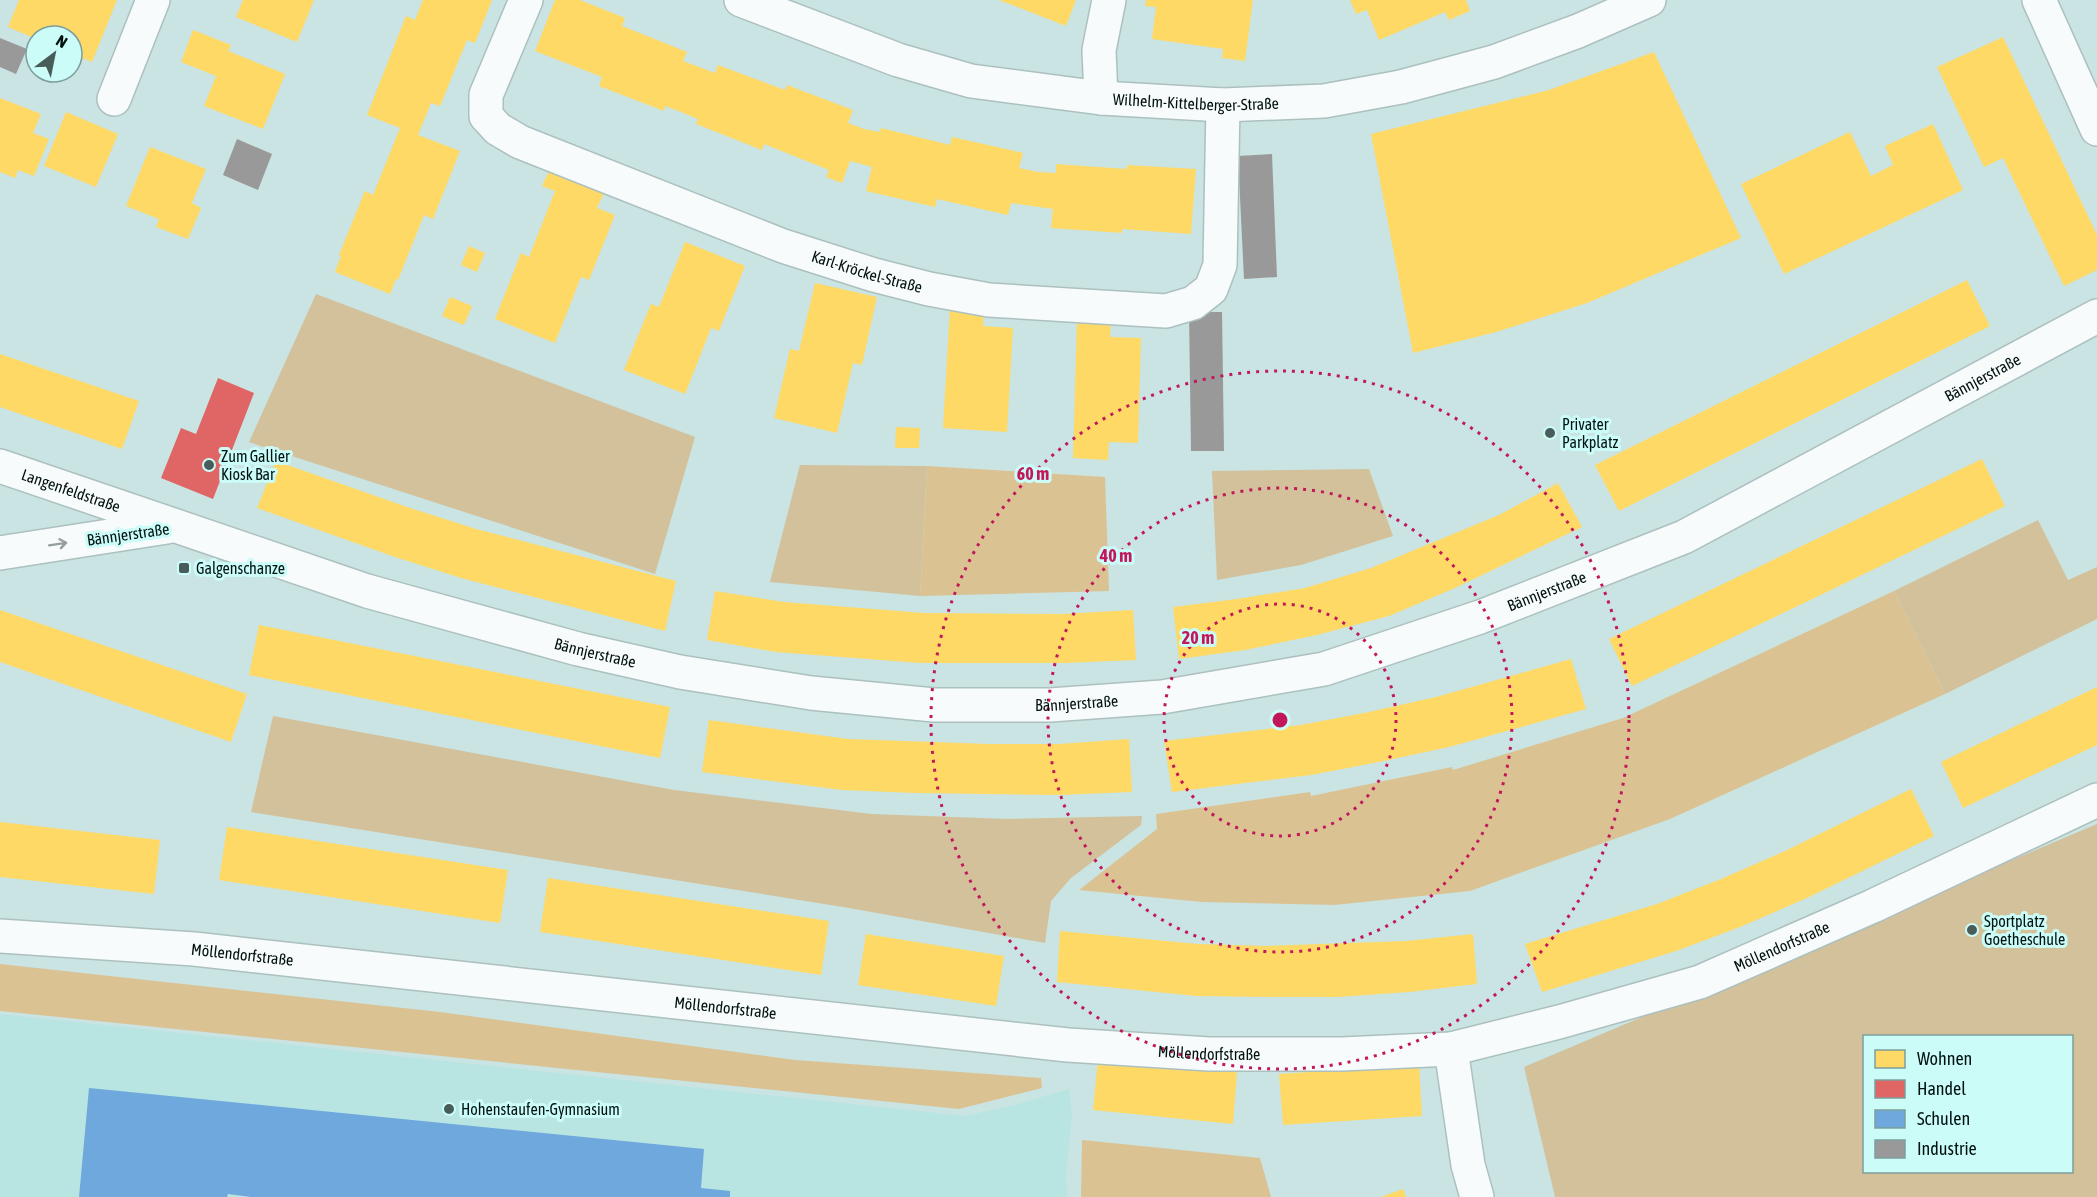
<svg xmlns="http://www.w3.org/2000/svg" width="2097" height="1197" font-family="'Asap Condensed',sans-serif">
<rect width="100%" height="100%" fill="#c9e4e2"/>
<path fill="#b8e5e1" d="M0,1014l965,102 50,-11 54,-16 3,25 -6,62 1,21h-1067z"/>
<g fill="#d3c19c" fill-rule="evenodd">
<path d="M316,294l379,143 -40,137 -406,-132z"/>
<path d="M800,465l127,1 -7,130 -150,-14z"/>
<path d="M1369,469l24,67 -92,29 -84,15 -5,-109z"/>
<path d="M2038,520l30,60 29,-13v52l-152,75 -51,-103z"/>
<path d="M273,716l401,74 198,24 136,5 134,-3 -1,9 -70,53 -20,23 -6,42 -196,-35 -598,-96z"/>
<path d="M2097,824v373h-542l-31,-130zM1864,1036h208v136h-208z"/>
</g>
<g fill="#dbc292">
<path d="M927,466l178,11 4,114 -189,5z"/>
<path d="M1894,591l51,103 -275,125 -200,72 -136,14 -132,-3 -123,-12 78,-61 -1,-15 154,-22 1,4 141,-29 1,3 170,-52z"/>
<path d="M0,964l440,48 355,48 246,18 1,10 -83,21 -959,-98z"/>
<path d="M1082,1140l178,18 11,39h-190z"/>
</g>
<g fill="#ffd966">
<path d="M19,0h98l-25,62 -20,-8v-18h-36v3l-28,-12z"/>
<path d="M243,0h71l-17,42 -61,-25z"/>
<path d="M423,0h69l-17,43 -8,-3 -27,66 -9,-3 -13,32 42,16 -27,68 -9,-4 -26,65 -2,-1 -6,15 -55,-22 6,-16 -2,-1 26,-64 8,4 27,-67 -33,-13 39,-99 9,4z"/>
<path d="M555,0h25l45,18 -3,8 65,26 -4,9 32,12 3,-8 67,25 2,-5 66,25 -5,13 16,6 16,3 1,-4 69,17 2,-8 71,16 -4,15 19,4 18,1v-9l71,5v-4l69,4 -5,65 -69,-5v4l-71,-5 2,-19 -42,-6 -3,12 -71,-16 -2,8 -69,-16 6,-24 -22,-6 -8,22 -16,-6 3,-7 -65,-26 -2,6 -66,-26 2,-5 -17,-7 -16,-6 -1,5 -65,-25 3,-9 -67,-26z"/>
<path d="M999,0h77l-10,26z"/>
<path d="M1146,0h107l-8,61 -23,-3 1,-9 -71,-10 4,-32 -11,-1z"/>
<path d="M1350,0h116l4,11 -21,9 -4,-8 -66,28 -12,-30 -11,4z"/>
<path d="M193,30l38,15 -3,6 57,23 -22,55 -59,-23 12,-30 -35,-14z"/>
<path d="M2003,37l94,198v35l-33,16 -61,-128 -19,9 -47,-100z"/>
<path d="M1654,52l87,186 -154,65 -91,29 -83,21 -42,-219 178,-44z"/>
<path d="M0,98l41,16 -8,19 16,6 -15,37 -16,-6 -3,8 -15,-6z"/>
<path d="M66,112l52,22 -22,53 -52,-21z"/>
<path d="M1933,124l30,66 -179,84 -43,-90 109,-52 21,44 22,-11 -8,-19z"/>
<path d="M150,147l56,22 -14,34 9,5 -13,31 -32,-12 3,-8 -33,-13z"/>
<path d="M549,171l55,22 -7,15 18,7 -26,65 -8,-3 -26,66 -60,-24 26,-66 8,4 26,-66 -13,-5z"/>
<path d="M685,242l60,24 -26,65 -8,-3 -26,66 -61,-24 27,-66 8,3z"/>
<path d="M469,246l16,7 -8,19 -16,-7z"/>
<path d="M1967,280l23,46 -371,185 -24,-46z"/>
<path d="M815,283l62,14 -15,68 -9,-2 -16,70 -63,-15 16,-69 9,2z"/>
<path d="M450,297l22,9 -8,19 -22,-9z"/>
<path d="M950,307l34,2 -1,17 30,2 -6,104 -64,-4z"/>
<path d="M1077,319l34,1 -1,17 31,1 -3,105 -29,-1 -1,18 -35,-2z"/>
<path d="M0,354l139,47 -17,48 -122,-42z"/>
<path d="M896,427l24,1 -1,20h-24z"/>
<path d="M1982,459l23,47 -373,180 -23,-47z"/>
<path d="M276,461l131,46 69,22 200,52 -11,50 -204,-53 -69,-22 -135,-48z"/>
<path d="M1558,483l24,44 -127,61 -66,28 -72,19 -72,15 -66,9 -6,-52 64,-8 68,-11 66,-20 128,-53z"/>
<path d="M715,591l69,11 140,11 138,1 71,-4 3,50 -71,3h-145l-144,-11 -69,-12z"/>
<path d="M0,610l247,84 -16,48 -231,-80z"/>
<path d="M259,625l411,82 -10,51 -411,-83z"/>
<path d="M1571,659l15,50 -137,38 -70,15 -68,13 -139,17 -8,-51 137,-16 68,-13 67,-15z"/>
<path d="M2097,687v58l-134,63 -22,-46z"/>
<path d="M709,720l139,19 141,5h70l70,-5 3,53 -72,3 -146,-2 -72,-3 -140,-18z"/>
<path d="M1911,789l23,47 -127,62 -67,29 -64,24 -134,41 -17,-48 132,-40 64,-25 64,-28z"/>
<path d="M0,822l160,18 -6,54 -154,-17z"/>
<path d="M227,827l281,43 -8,53 -281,-43z"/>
<path d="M548,878l281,43 -8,54 -281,-43z"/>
<path d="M1060,931l138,13 68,2 140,-5 67,-7 4,50 -68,8 -71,5h-72l-70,-1 -139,-14z"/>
<path d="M866,934l138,22 -8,50 -138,-21z"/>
<path d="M1098,1059l139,13 -4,52 -140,-14z"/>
<path d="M1419,1065l3,51 -139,9 -4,-51z"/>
<path d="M1403,1189l3,8h-25z"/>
</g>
<path fill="#e06666" d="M218,378l36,15 -41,106 -52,-21 20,-50 15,6z"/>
<path fill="#6fa8dc" d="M89,1088l615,61 -3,39 29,3v6h-479l-23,-3 -1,3h-148z"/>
<g fill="#999">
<path d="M0,38l27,11 -11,25 -16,-7z"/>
<path d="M237,139l35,15 -14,36 -35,-15z"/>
<path d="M1272,154l5,123 -33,2 -6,-123z"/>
<path d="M1189,312h33l2,139h-33z"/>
</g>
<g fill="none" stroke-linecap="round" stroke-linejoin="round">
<g stroke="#acc0bf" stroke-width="36">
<g id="street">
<path id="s1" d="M526,0l-40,95v21l12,13 22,13 263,104 91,29 55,14 60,11 177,11 27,-8 18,-14 9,-24 3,-160"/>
<path id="s2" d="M741,0l157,60 73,21 130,17 122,7 101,-4 77,-14 93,-25 84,-31 71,-31"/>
<path d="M2039,0l58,129"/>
<path d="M1101,98l-2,-48 10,-50"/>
<path d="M114,99l39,-99"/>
<path id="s3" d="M0,466l367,125 211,58 102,23 131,21 123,12h116l112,-8 162,-28 156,-52 204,-80 413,-221"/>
<path d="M0,553l167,-26"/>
<path id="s4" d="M0,936l194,13 874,96 141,9h133l109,-5 108,-27 141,-40 173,-76 224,-106"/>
<path d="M1451,1049l17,116 9,32"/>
</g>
</g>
<use href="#street" stroke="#f7fbfb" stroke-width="33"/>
</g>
<defs><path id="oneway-shaft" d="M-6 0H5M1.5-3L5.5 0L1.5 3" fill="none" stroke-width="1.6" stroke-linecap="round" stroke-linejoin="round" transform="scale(1.5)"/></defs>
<use stroke="#959e9d" href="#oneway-shaft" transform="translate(58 544) rotate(-9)"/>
<g fill="none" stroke="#c2185b" stroke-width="3" stroke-dasharray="3 6">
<circle cx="1280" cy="720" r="116"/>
<circle cx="1280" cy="720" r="232"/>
<circle cx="1280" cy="720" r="349"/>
</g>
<g fill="#485c5a" stroke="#cbfcf8" stroke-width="2">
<circle cx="1550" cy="433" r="6"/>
<circle cx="209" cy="465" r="6"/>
<rect x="178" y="562" width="12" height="12" rx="3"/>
<circle cx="1972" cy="930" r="6"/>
<circle cx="449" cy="1109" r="6"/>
</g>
<g text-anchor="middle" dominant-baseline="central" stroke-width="6" stroke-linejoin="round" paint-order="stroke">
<g font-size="16" fill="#021211" stroke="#cbfcf8">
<text stroke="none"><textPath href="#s2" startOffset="470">Wilhelm-Kittelberger-Straße</textPath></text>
<text stroke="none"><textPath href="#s1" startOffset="538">Karl-Kröckel-Straße</textPath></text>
<text stroke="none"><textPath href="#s3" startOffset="2082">Bännjerstraße</textPath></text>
<text stroke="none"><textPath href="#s3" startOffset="75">Langenfeldstraße</textPath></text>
<text transform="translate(128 534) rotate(-8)">Bännjerstraße</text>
<text stroke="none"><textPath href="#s3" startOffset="1596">Bännjerstraße</textPath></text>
<text stroke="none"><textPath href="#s3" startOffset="624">Bännjerstraße</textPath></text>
<text stroke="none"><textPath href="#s3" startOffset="1110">Bännjerstraße</textPath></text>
<text stroke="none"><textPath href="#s4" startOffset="1804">Möllendorfstraße</textPath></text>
<text stroke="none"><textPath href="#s4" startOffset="243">Möllendorfstraße</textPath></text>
<text stroke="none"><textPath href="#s4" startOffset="729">Möllendorfstraße</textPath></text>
<text stroke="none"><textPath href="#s4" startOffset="1215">Möllendorfstraße</textPath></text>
</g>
<g font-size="16" fill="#021211" stroke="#cbfcf8" text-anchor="start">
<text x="1562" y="424">Privater<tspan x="1562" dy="18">Parkplatz</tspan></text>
<text x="221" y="456">Zum Gallier<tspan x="221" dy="18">Kiosk Bar</tspan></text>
<text x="196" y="568">Galgenschanze</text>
<text x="1984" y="921">Sportplatz<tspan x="1984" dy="18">Goetheschule</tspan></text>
<text x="461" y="1109">Hohenstaufen-Gymnasium</text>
</g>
</g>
<circle cx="1280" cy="720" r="9" fill="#c2185b" stroke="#cbfcf8" stroke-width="3"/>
<g font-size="18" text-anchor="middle" font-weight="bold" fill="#c2185b" stroke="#cbfcf8" stroke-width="6" stroke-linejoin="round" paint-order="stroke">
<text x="1033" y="480">60 m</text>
<text x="1116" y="562">40 m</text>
<text x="1198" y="644">20 m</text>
</g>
<rect x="1863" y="1035" width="210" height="138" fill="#cbfcf8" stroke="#7b9e9c" stroke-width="1.5"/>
<rect x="1875" y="1050" width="30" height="18" fill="#ffd966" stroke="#7b9e9c" stroke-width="1.5"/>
<text x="1917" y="1065" font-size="18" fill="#021211">Wohnen</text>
<rect x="1875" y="1080" width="30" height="18" fill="#e06666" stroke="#7b9e9c" stroke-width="1.5"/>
<text x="1917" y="1095" font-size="18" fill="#021211">Handel</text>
<rect x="1875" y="1110" width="30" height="18" fill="#6fa8dc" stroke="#7b9e9c" stroke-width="1.5"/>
<text x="1917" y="1125" font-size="18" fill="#021211">Schulen</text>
<rect x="1875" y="1140" width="30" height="18" fill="#999999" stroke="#7b9e9c" stroke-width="1.5"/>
<text x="1917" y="1155" font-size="18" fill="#021211">Industrie</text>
<g transform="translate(54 54) rotate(32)"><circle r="28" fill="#cbfcf8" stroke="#7b9e9c" stroke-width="1.5"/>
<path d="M0-4.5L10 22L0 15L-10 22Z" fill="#485c5a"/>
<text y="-9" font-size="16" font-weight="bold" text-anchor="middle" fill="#021211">N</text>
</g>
</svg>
